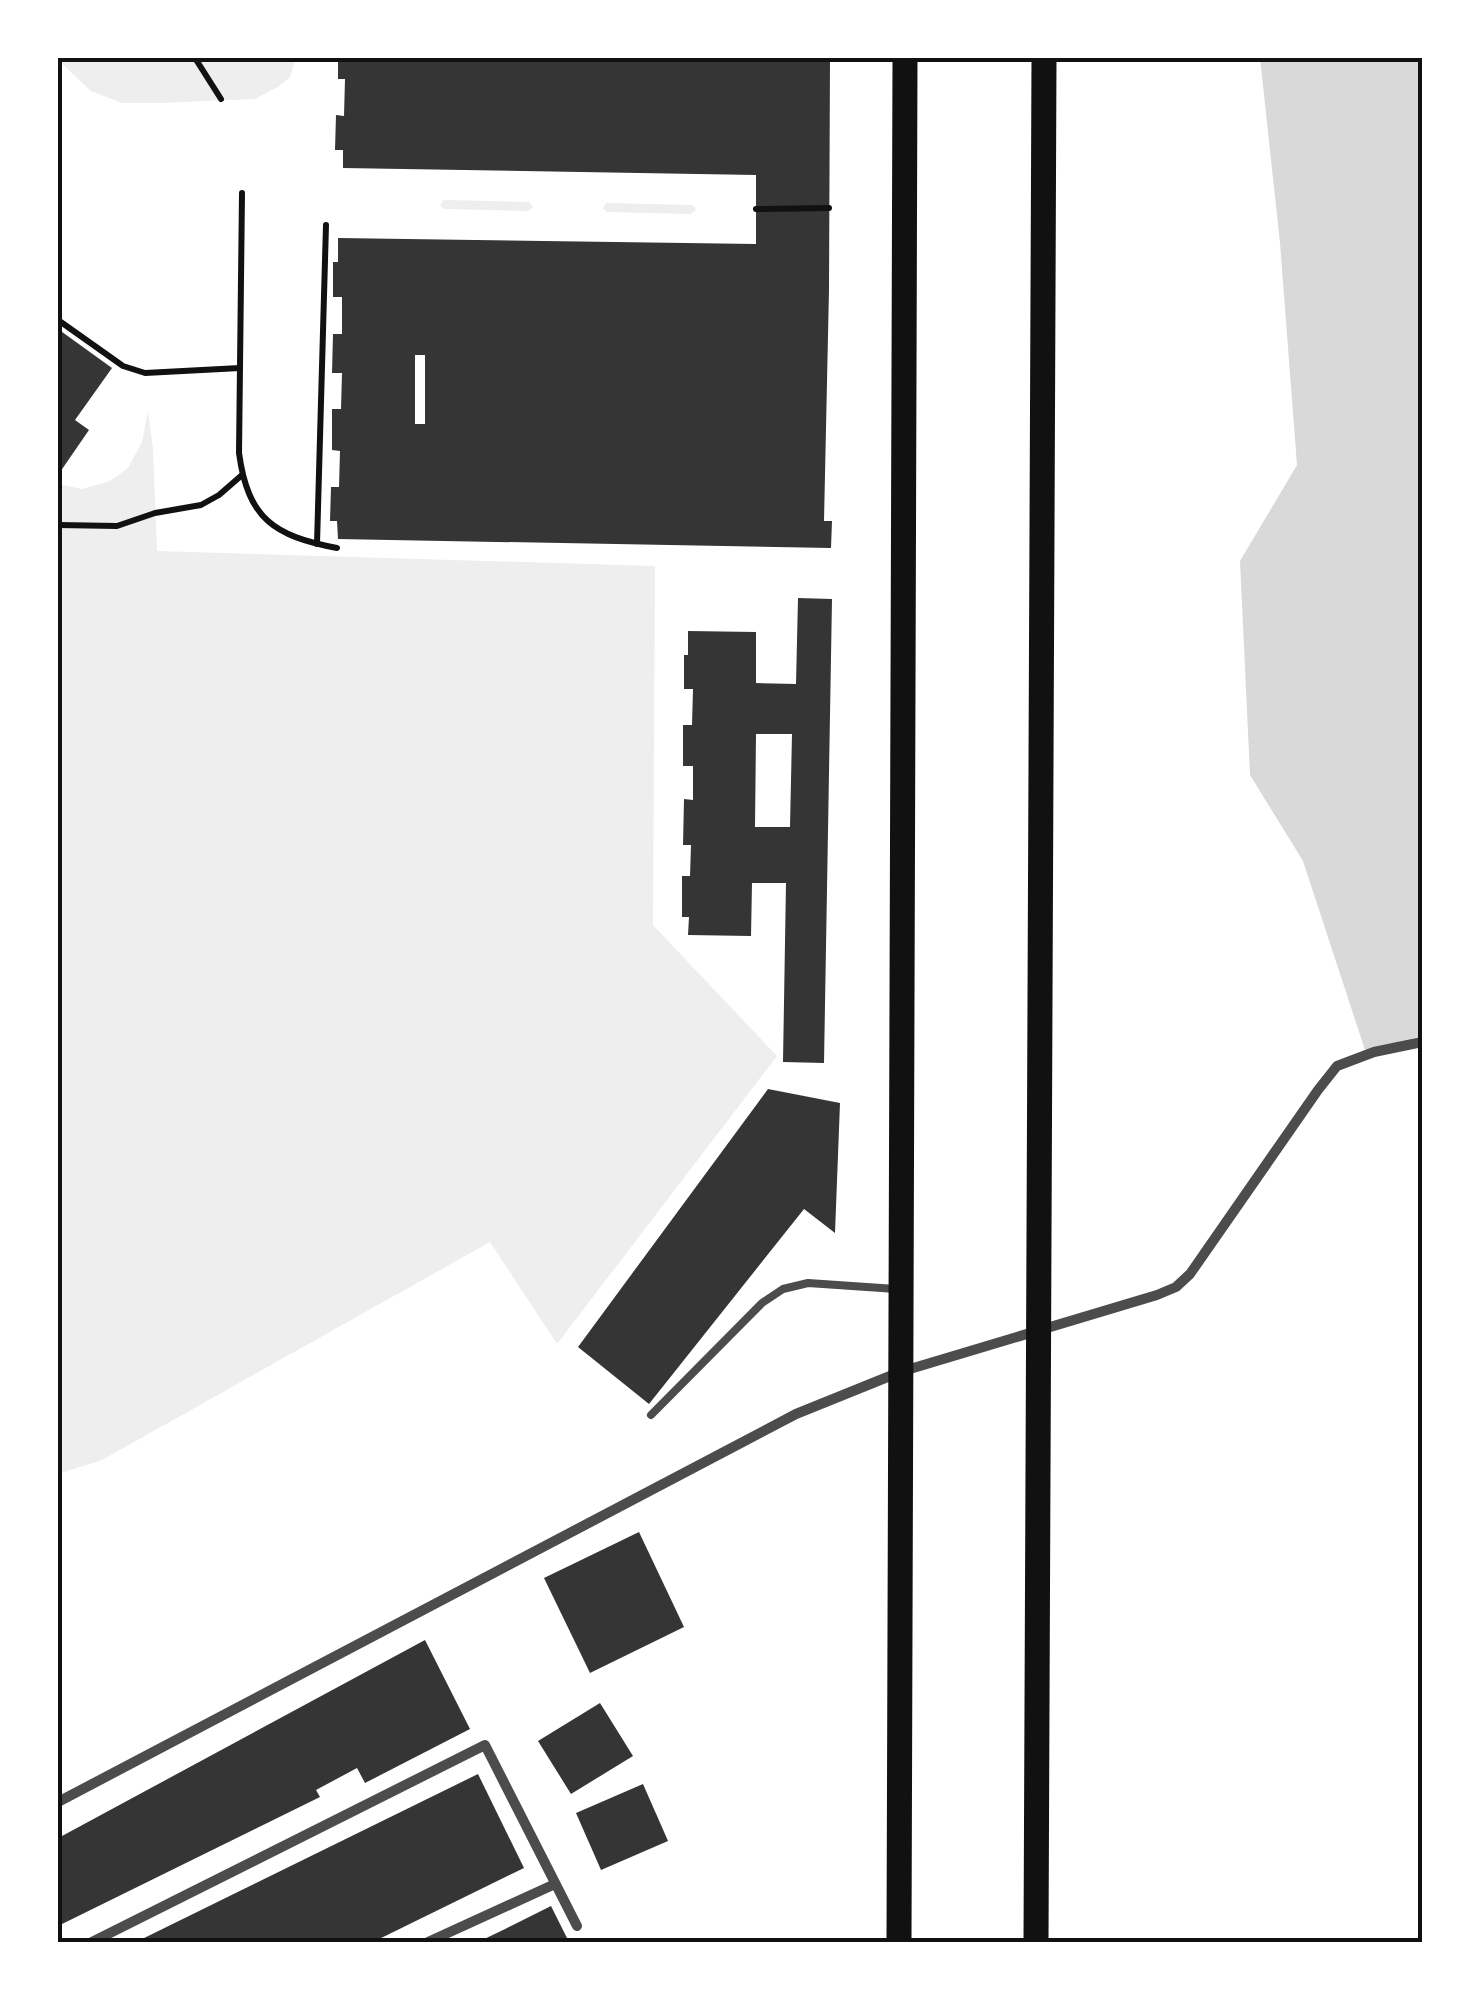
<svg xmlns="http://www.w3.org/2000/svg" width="1480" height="2000" font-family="'Archivo Narrow',sans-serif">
<rect width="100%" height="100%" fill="#fff"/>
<g fill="#eee">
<path d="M58,58h238l-6,19 -12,10 -23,12 -95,4h-38l-31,-12 -33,-31z"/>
<path d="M444,200l85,2 4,5 -5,4 -84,-2 -4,-4z"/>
<path d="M606,203l86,2 4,4 -5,5 -84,-2 -4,-4z"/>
<path d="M148,411l5,37 4,103 498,15 -2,359 124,131 -220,288 -67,-102 -388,218 -44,14v-990l24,5 28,-8 18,-13 14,-26z"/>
</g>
<path fill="#d9d9d9" d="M1260,58h162v978l-57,14 -62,-189 -53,-86 -10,-214 57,-96 -17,-222z"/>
<g fill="#353535" fill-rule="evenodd">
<path d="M338,58h492l-1,231 -5,232h8l-1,27 -493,-9 -1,-18h-7l1,-34h8l1,-36 -8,-1v-41h9l1,-36h-10l1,-39h9v-37h-9v-35h5v-24l418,6v-69l-413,-7v-18h-8l1,-35 8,1 1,-37h-7zM415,355h10v69h-10z"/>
<path d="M58,329l54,39 -37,52 14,10 -31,45z"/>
<path d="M798,598l34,1 -8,464 -41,-1 3,-179h-34l-1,53 -63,-1 1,-18h-7v-41h8l1,-31h-8l1,-46 9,1v-34h-10v-41h9l1,-36h-9v-34h4v-24l68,1v51l40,1zM756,734h36l-2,93h-35z"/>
<path d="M768,1089l72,14 -5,130 -31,-24 -155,195 -71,-57z"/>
<path d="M639,1532l45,95 -94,46 -46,-95z"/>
<path d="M425,1640l45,89 -105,54 -8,-15 -41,22 4,7 -262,129v-100l4,10z"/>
<path d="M600,1703l33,53 -62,38 -33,-53z"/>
<path d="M478,1774l46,94 -151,74h-237z"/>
<path d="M643,1784l25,57 -67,29 -25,-57z"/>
<path d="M551,1906l18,36h-91l25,-12z"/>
</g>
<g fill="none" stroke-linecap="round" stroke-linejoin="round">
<g stroke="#111" stroke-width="6">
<path d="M195,58l26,41"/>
<path d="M242,193l-3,260c9,66 35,83 98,95"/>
<path d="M756,209l73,-1"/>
<path d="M58,320l65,46 22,7 95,-5"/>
<path d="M58,525l59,1 38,-13 46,-8 18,-10 23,-20"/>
<path d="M317,544l9,-319"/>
</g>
<path stroke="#4c4c4c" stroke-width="8" d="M651,1415l111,-112 21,-14 25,-6 88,6"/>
<g stroke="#4c4c4c" stroke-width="10">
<path d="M58,1802l738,-388 104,-42 257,-77 19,-8 14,-13 128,-184 19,-24 37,-14 48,-10"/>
<path d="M92,1942l393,-197 92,181"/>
<path d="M428,1942l127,-58"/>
</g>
<g stroke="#111" stroke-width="25">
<path d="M899,1942l6,-1884"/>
<path d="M1036,1942l8,-1884"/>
</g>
</g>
<rect width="1480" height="2000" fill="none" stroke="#ffffff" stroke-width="120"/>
<rect x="60" y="60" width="1360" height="1880" fill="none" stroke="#111" stroke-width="4"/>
</svg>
